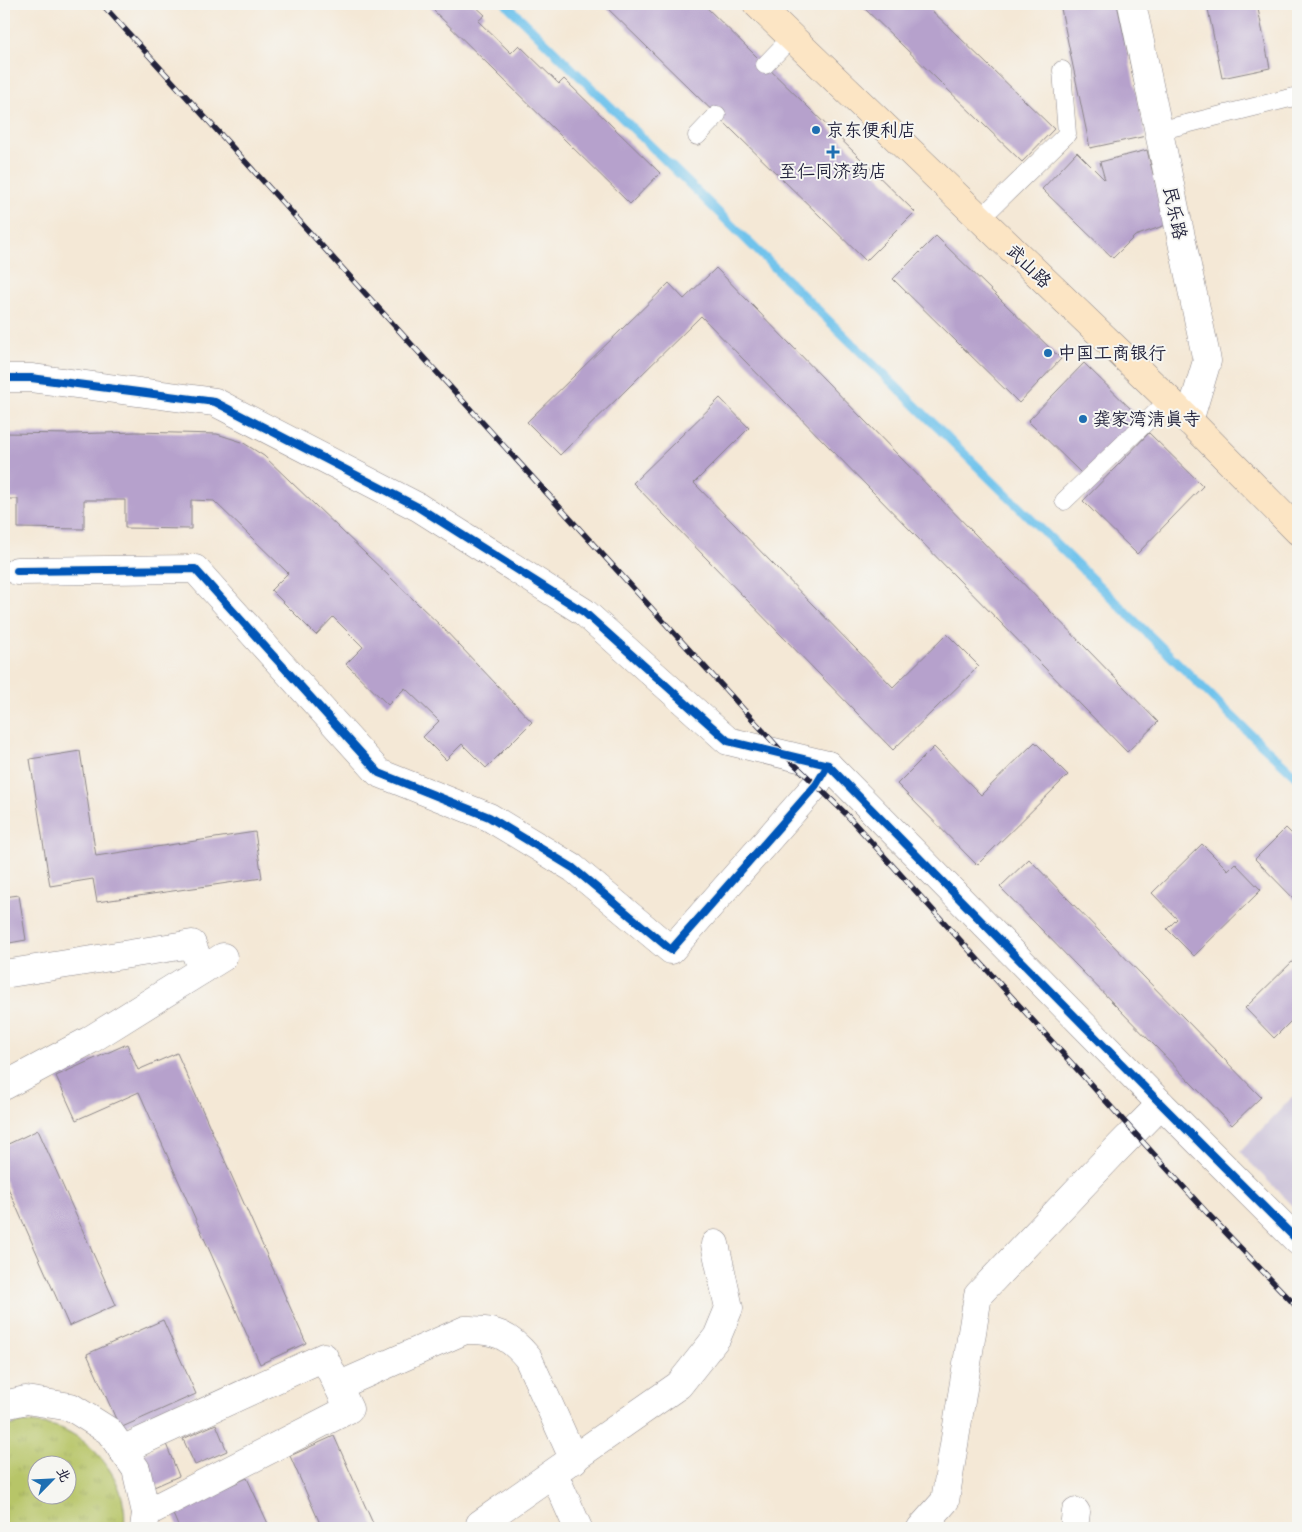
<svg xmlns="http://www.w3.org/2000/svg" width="1302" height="1532" font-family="Caveat,'LXGW WenKai TC',sans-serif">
<defs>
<pattern id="park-tufts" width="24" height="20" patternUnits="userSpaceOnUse" patternTransform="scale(1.25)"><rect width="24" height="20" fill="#b7c568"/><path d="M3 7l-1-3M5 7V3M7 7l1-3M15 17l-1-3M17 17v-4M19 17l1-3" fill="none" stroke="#9da95b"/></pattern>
</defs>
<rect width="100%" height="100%" fill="#f6f6f2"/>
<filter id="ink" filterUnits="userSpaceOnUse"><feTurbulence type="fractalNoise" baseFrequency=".02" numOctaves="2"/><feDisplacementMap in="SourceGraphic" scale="10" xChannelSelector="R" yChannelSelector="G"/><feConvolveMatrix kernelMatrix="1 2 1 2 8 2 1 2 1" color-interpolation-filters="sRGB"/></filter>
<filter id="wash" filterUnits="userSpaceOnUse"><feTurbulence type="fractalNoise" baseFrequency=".0096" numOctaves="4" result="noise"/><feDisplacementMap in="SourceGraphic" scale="20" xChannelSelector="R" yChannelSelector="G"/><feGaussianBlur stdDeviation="1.12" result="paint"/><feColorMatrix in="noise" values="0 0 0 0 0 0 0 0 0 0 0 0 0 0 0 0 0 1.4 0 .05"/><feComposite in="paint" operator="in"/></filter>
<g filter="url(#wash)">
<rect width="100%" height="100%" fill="#f4e8d6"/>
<path fill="#c9bfd7" d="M1298,1091v121l-58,-60z"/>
<path fill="url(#park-tufts)" stroke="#6c7452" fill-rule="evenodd" d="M24,1422c12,2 28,2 39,7 36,16 67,58 61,99h-120v-101zM38,1464h30v30h-30z"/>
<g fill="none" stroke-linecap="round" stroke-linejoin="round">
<path stroke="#70c3ec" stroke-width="9" d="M506,4l740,726 52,48"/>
</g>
<g id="blocks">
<g fill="#b6a1cc">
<path d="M427,4h46l12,11 -7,6 33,32 8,-8 40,39 5,-5 96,94 -30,31z"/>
<path d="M603,4h100l212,208 -49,49z"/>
<path d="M860,4h65l129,125 -32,33z"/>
<path d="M1060,4h57l29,132 -56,12z"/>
<path d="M1207,4h50l13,64 -48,10z"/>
<path d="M1147,150l19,75 -31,11 -22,22 -71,-69 35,-37 28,28 -5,-18z"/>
<path d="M936,236l125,123 -42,44 -126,-124z"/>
<path d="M716,268l442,454 -31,30 -426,-436 -141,139 -33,-33 142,-139 15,16z"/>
<path d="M1084,363l55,54 -56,58 -55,-54z"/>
<path d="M720,398l29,30 -55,55 199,204 54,-53 32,32 -86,84 -260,-267z"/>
<path d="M136,432l81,2 25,8 22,14 178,171 90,95 -46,46 -24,-24 -16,16 -23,-23 16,-16 -34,-33 -17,17 -42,-41 17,-17 -30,-30 -17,18 -45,-45 17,-17 -74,-72 -23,-1v29l-66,-1v-28h-41v29l-66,-1v-29h-14v-66l66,1z"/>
<path d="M1149,433l54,53 -66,68 -54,-53z"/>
<path d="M1035,742l33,33 -91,90 -80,-81 37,-37 47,48z"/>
<path d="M80,751l16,105 159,-24 7,46 -165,24 -4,-23 -43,7 -20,-127z"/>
<path d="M1286,828l12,12v63l-43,-44z"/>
<path d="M1202,844l26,26 7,-7 26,27 -67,66 -27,-27 10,-10 -25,-26z"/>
<path d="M1029,859l232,238 -29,28 -232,-238z"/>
<path d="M19,895l7,45 -22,4v-47z"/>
<path d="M1298,956v58l-24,24 -29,-30z"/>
<path d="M127,1044l11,26 39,-17 129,290 -46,21 -121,-272 -63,28 -20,-44z"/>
<path d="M38,1130l78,175 -47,21 -65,-147v-33z"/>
<path d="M163,1320l33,74 -76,34 -33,-74z"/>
<path d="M216,1424l11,27 -32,14 -12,-26z"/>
<path d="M334,1436l41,92h-53l-32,-72z"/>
<path d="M166,1444l13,32 -25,11 -14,-31z"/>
<path d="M247,1478l23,50h-91l-7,-16z"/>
</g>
</g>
</g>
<g filter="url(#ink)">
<use href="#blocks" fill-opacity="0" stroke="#8b8588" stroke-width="1"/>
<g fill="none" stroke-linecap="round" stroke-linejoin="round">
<g stroke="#8b8588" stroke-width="19">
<g id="service">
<path d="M765,65l26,-27"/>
<path d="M1158,131l140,-35"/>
<path d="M697,136l20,-21"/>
<path d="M980,219l87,-85 -5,-64"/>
<path d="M1064,501l105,-101"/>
</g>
</g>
<g stroke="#8b8588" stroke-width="29">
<g id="minor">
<path d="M1132,4l75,357 -18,60"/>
<path d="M4,378h27l184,24 203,105 166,105 144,129 100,24 333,339 137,137"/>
<path d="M17,571l178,-2 184,204 110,44 84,51 98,82 145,-165 12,-20"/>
<path d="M4,974l188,-30 10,26"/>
<path d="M4,1086l86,-46 133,-83"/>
<path d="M338,1386l127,-56c30,-1 44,5 63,28l46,102"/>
<path d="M4,1405l22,-5 45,7 38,24 27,38 10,44 -2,15"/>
<path d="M122,1450l202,-93 25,52 -203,104"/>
<path d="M554,1474l24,54"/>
<path d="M480,1524l199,-139 38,-48 12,-29 -14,-64"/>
<path d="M1074,1528l2,-16"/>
</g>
</g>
<g stroke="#8b8588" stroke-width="29">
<path id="tertiary" d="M921,1528l24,-27 33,-206 134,-141 49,-50"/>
</g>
<g stroke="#8b8588" stroke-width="29">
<path id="secondary" d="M757,4l412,396 129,131"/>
</g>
<use href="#service" stroke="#fff" stroke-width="18"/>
<use href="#minor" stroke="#fff" stroke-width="28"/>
<use href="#tertiary" stroke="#fff" stroke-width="28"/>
<use href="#secondary" stroke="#fce5c4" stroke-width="28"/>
<g stroke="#22223b" stroke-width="5.5">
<path id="rail" d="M102,4l683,751 60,58 364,402 89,93"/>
</g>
<use href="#rail" stroke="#f6f6f2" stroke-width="4" stroke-dasharray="11" stroke-linecap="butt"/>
<g stroke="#f6f6f2" stroke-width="11">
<g id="cycleway">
<path d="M4,378h27l184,24 203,105 166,105 144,129 100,24 333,339 137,137"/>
<path d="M17,571l178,-2 184,204 110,44 84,51 98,82 145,-165 12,-20"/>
</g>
</g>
<use href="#cycleway" stroke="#0057b8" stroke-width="8"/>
</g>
</g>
<g fill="#1f6fb2" stroke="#f6f6f2" stroke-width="2">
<circle cx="816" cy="130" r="5"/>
<path d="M830.5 144.5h5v5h5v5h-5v5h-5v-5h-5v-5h5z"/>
<circle cx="1048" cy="353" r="5"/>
<circle cx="1083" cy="419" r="5"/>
</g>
<g text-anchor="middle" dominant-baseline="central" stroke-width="4" stroke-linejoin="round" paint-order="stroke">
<g font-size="18" fill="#22223b" stroke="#f6f6f2" text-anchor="start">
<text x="826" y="130">京东便利店</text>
<text x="833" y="171" text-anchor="middle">至仁同济药店</text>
<text x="1058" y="353">中国工商银行</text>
<text x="1093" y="419">龚家湾清真寺</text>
</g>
<g font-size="18" fill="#22223b" stroke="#f6f6f2">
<text transform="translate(1175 213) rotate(78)">民乐路</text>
<text transform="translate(1029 266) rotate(44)">武山路</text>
</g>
</g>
<rect width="1302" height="1532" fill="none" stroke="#f6f6f2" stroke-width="20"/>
<g transform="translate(52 1480) rotate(66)"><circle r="24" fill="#f6f6f2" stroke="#a1a1a9"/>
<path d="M0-4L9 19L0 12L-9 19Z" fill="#1f6fb2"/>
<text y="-8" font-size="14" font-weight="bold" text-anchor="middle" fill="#22223b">北</text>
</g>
</svg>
